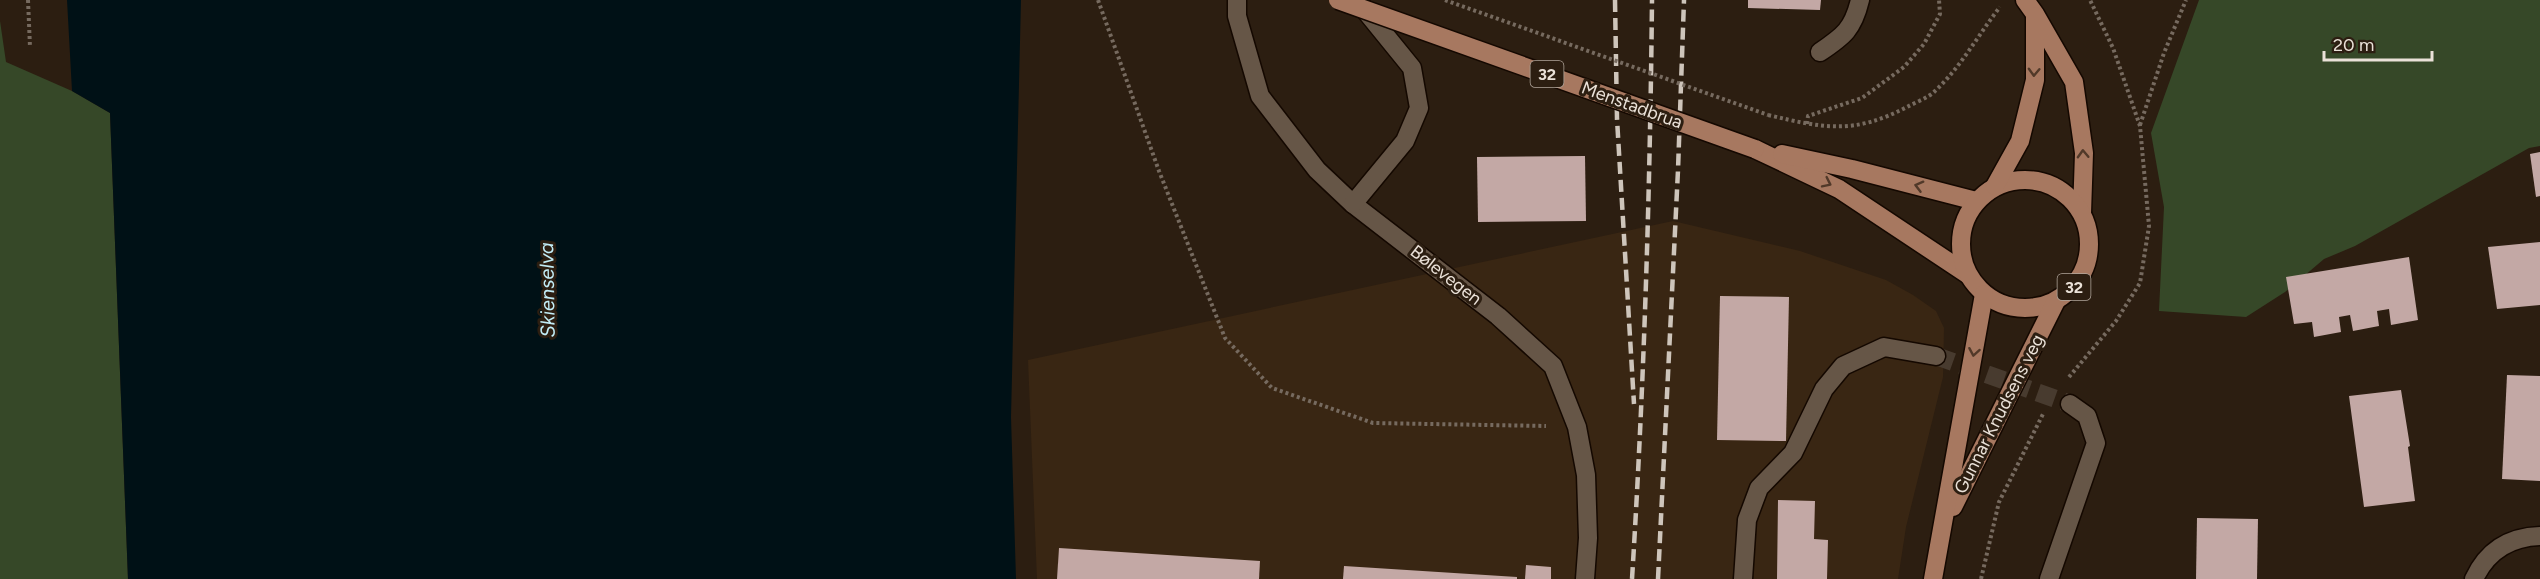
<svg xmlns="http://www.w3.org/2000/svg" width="2540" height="579" font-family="Figtree,sans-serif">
<rect width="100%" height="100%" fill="#2c1e11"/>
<path fill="#392613" d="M1673,221l127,30 86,29 27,15 23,16 8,17 -1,49 -37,150 -8,52h-861l-9,-219z"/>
<g fill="#364828">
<path d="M2199,0h341v146l-11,2 -174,98 -31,13 -39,33 -39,25 -87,-6 5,-104 -13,-74z"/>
<path d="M0,21l6,41 66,29 38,22 18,466h-128z"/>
</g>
<path fill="#001116" d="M67,0h954l-10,417 5,162h-888l-18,-466 -38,-22z"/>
<g fill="#c3a8a5">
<path d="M1748,0h73l-1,10 -72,-2z"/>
<path d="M2540,152v44l-4,1 -6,-43z"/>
<path d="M1585,156l1,65 -108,1 -1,-65z"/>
<path d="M2540,242v63l-43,4 -9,-62z"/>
<path d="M2409,257l9,63 -27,5 -2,-16 -12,2 2,15 -26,5 -3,-16 -11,2 2,15 -27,5 -2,-15 -18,2 -8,-47z"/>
<path d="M1720,296l69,1 -3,144 -69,-1z"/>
<path d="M2507,375l33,1v105l-38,-2z"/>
<path d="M2401,390l9,56 -2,1 7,54 -51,6 -15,-111z"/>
<path d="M1778,500l37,1 -1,38 14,1 -1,39h-50z"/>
<path d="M2197,518l61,1 -1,60h-61z"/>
<path d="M1059,548l201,13 -1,18h-202z"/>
<path d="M1526,565l25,2v12h-26z"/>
<path d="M1344,566l173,11v2h-174z"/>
</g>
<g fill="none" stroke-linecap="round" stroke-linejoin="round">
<path stroke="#483b2f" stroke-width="18" stroke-dasharray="18 9" stroke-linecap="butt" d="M1936,356l134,48"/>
<g stroke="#140800" stroke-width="21">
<g id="minor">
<path d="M1237,0v16l23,80 57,74 36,34 145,112 55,50 24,61 9,48 2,63 -3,41"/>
<path d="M1820,52c24,-16 33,-23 40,-52"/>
<path d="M1353,204l52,-63 14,-33 -7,-40 -52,-64"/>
<path d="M1743,579l4,-59 12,-32 34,-35 31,-64 19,-23 41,-19 52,9"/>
<path d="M2049,579l47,-136 -9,-27 -17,-12"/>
<path d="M2474,579c13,-28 35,-42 66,-43"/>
</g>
</g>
<g stroke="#140800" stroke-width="21">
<g id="major">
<path d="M2025,0l10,14 39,68 10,71 -2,60"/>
<path d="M1755,149l84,40 128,85"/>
<path d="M1782,154l70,15 124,32"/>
<circle cx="2025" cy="244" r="64"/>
<path d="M1995,186l25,-45 15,-61v-64"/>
<path d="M1953,507l103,-206"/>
<path d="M1933,579l51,-285"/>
</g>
</g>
<g stroke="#766a5f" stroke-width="4" stroke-dasharray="3 3" stroke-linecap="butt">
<path d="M28,0l2,47"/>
<path d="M1098,0l61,171 66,167 47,50 101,35 173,3"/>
<path d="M1768,115c56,13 85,20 139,-8 9,-5 21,-9 28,-16 26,-24 43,-56 65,-84"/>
<path d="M1807,124l1,-8 54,-18 42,-31 20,-23 16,-30 -1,-14"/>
<path d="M2140,125l24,-72 22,-53"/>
<path d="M2069,377l47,-56 24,-38 9,-57 -9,-100 -27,-78 -23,-48"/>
<path d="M1981,579l18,-77 45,-90"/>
</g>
<use href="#minor" stroke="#665647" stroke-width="18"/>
<use href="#major" stroke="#a77860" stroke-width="18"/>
<g stroke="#cec5bb" stroke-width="4.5" stroke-dasharray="12 6" stroke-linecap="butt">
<path d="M1615,0l2,119 17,285"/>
<path d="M1632,579c12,-193 18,-386 20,-579"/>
<path d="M1658,579l20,-409 6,-170"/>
</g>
<g stroke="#140800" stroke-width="21" stroke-linecap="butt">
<path id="major-bridge" d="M1338,0l417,149"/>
</g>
<path stroke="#766a5f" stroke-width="4" stroke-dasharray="3 3" stroke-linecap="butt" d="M1445,0l323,115"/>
<use href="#major-bridge" stroke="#a77860" stroke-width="18"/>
</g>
<defs><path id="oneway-chevron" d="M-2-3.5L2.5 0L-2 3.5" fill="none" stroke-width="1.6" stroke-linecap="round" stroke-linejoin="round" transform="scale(1.5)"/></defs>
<g stroke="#513929">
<use href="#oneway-chevron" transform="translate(2034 72) rotate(92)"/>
<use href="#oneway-chevron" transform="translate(2083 154) rotate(-92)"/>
<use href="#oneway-chevron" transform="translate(1827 183) rotate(26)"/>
<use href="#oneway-chevron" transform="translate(1919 186) rotate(-165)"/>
<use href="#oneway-chevron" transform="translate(1974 352) rotate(100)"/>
</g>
<g text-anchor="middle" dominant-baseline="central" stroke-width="6" stroke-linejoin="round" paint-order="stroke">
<g fill="#2c1e11" stroke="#b1a69c" stroke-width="1.5">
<rect x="1530.5" y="61" width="33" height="26" rx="4.5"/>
<rect x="2057.5" y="274" width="33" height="26" rx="4.5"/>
</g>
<g font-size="16" font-weight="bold" fill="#eae1d8">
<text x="1547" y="74">32</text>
<text x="2074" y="287">32</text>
</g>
<g font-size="18" fill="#eae1d8" stroke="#2c1e11">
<text transform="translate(1632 105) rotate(20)">Menstadbrua</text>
<text transform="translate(1446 275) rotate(38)">Bølevegen</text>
<text transform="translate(1999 414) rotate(-63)">Gunnar Knudsens veg</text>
</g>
<g font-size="20" font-style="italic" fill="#c2edf7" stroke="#2c1e11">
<text transform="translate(547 290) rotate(-91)">Skienselva</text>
</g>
</g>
<path d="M2324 51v9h108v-9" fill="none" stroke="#eae1d8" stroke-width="3"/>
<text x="2333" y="51" font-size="18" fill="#eae1d8" stroke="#2c1e11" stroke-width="4.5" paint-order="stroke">20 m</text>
</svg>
